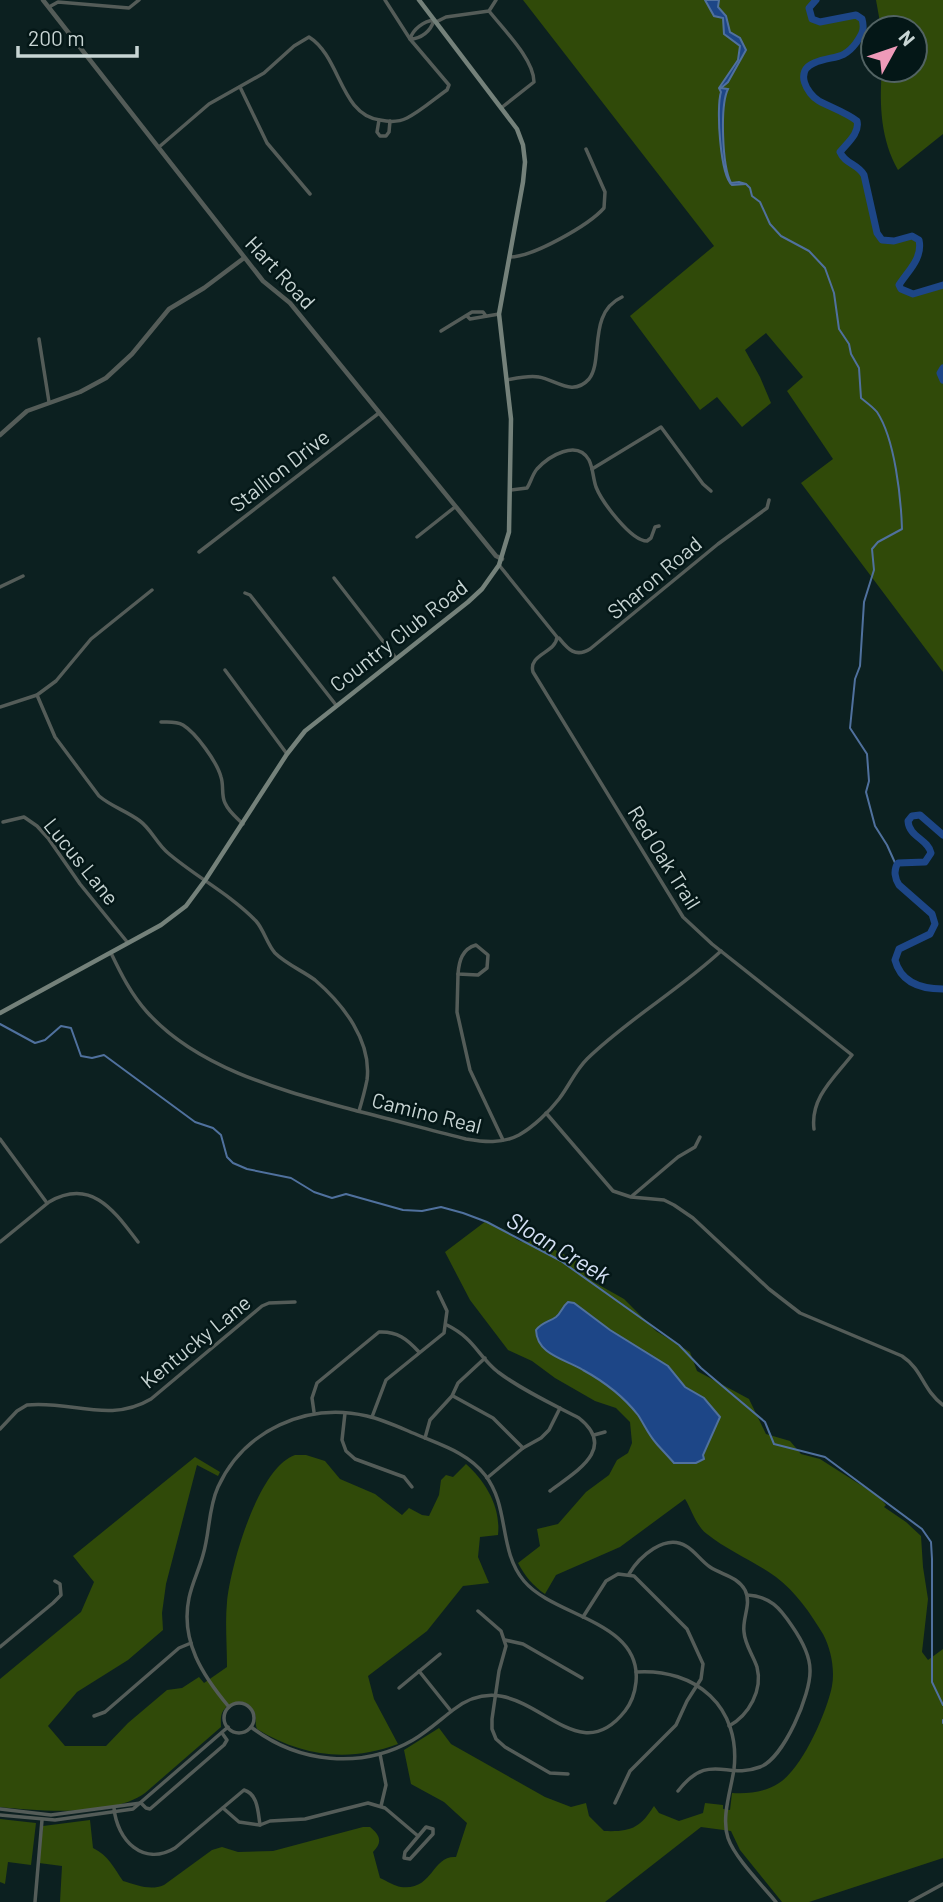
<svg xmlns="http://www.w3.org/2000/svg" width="943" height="1902" font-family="Barlow,sans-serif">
<rect width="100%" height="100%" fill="#0c2020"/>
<g fill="#304a09">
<path d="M523,0h292l-6,8c2,30 37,2 53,11 2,9 1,14 -5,21 -13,19 -24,18 -45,23 -32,30 28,45 45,59l1,4 -18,26c4,12 18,12 23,23 9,21 5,47 19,65l12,2 18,-6 6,5c3,17 -11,29 -19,43l2,5 12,6 30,-9v80l-4,7 4,8v291l-142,-189 32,-24 -46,-68 16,-14 -37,-44 -21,17 15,27 11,26 -29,24 -25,-30 -17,13 -70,-94 84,-70z"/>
<path d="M876,0h67v134l-45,36c-17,-30 -19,-65 -16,-100h33v-42h-34z"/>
<path d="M486,1221c6,5 10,5 17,8 10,5 13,15 26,13l4,-3 46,23 13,19 32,18 32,32 34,21 7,19 52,28 17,35 24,7 11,13 19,5 58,37 8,9 -2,2 22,15 15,14 2,31 5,32 -6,53 6,8 15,-11v209l-134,44h-27l-42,-52 -9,-19 -30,-4 -96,75h-545l2,-36 -23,-3 4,-37 47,-6 3,28c15,7 21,20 30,33 14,4 27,10 41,4l48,-35 10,-3 16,5 35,-1 90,-24h7c10,8 13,15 3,25l7,26c7,3 14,8 21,9 32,4 31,-32 55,-30l11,-34 -23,-21 -33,-18 -7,-34 35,-22 12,16 94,53 26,10 15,-4 3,13 15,15c27,1 36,-3 50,-25l5,7 20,8 24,-8 2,-10 18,2v4l7,1 2,-17c17,1 33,-1 47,-10 23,-14 48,-71 53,-97 3,-17 -1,-37 -9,-52 -12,-20 -28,-43 -47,-57 -22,-16 -48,-26 -69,-43 -11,-8 -15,-24 -22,-35l-65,48 -64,28 -11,19c-12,-8 -20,-18 -27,-31l22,-17 -3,-17 21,-5 28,-32 23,-17 8,-15 11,-7 4,-10 -2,-21 -14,-14 -21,-7 -40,-23 -23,-17 -24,-11 -38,-50 -25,-48z"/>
<path d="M295,1455h11l19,6 15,18 35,15 27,21 7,-7 13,7 7,1 10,-21 2,-15 5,-5 7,2 13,-13c20,18 35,43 32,71l-18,2 -2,20 11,26 -26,3 -36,45 -59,45 6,23 24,45c-50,19 -97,12 -141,-15 -3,-7 1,-14 -5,-21 -8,-10 -22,-7 -29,3 -3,5 -2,11 -2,16l-76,66c-33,24 -106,18 -145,14v-128l81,-67 13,-30 -21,-26 122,-99 25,15 -2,4 -21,-11 -31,119 -4,29 1,17 -35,30 -51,32 -29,34 17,20h41l22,-23 39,-33 15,-2 17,-11 5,6 23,-16c0,-22 -2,-44 0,-65 4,-38 31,-134 68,-147z"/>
<path d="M0,1819l36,4 -5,42 -23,-3 -3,22 -5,-2z"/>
</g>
<g fill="#1d4687" stroke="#50719e" stroke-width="2">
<path d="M705,0h14l-1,7 8,9 4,16 10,6 6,12 -18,32 -7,6 7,1c-8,16 -6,77 3,94l8,-1 7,2 -14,1c-12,-10 -16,-78 -11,-93l-2,-4 19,-28 2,-14 -16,-12 -1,-16 -9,-2z"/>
<path d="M568,1302l6,1 36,27 58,36 17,21 19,11 16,19 -17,38 1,4 -8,4h-22c-6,-7 -12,-13 -18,-20 -8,-9 -12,-19 -18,-28 -14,-18 -35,-34 -55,-45 -18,-11 -46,-15 -47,-40 6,-8 13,-8 20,-13 5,-4 6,-10 12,-15z"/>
</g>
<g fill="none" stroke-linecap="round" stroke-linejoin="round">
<g stroke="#50719e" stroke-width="2">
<path d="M746,184l4,4 2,8 8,6 10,22 11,12 28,15 16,17 9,25 5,36 10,15 2,10 8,14 2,30c5,4 12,9 16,14 18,27 24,86 25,117l-24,13 -6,7 2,21 -10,32 -4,64 -5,13 -5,49 17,26 2,27 -3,11 9,34 12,19 9,20"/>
<path d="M0,1024l35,19 10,-3 16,-14 10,2 10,28 11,2 12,-3 91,67 18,6 8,7 6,22 6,6 14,6 44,9 23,14 18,6 14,-4 57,16 19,1 19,-4 22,6 24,9 74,39 118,84 22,23 64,54 9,22 51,13 97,72 9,13 1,17v123l11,23"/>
<path d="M943,1720v3"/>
</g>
<g stroke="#1d4687" stroke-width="7">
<path d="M816,0l-7,8 3,11 8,3 36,-7 6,4c3,11 0,15 -6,24 -13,18 -24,12 -42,20 -20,8 -7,31 5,38 13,7 26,11 38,20 3,12 -10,22 -17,31 5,12 18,12 24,23l13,58 5,7 12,1 18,-5 7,4c4,18 -11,31 -20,45l2,4 12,5 30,-9"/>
<path d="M943,368l-3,5 3,7"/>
<path d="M943,835l-23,-20 -8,1 -4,5c1,16 20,18 23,32l-6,9 -27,1c-5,7 -3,16 1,22l33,29 3,10 -5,10 -31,15 -4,11c6,23 26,29 48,29"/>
</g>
<g stroke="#545c58" stroke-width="3.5">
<path d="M49,7l9,-5 71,6 10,-8"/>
<path d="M489,11c14,18 45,48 45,71l-33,26"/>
<path d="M434,20c-3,11 -13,19 -24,19 3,-10 14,-18 24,-19z"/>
<path d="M436,22l10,-5 43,-6 7,-11"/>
<path d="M240,87l27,56 43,51"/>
<path d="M379,120l-2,12 3,4h6l3,-4 1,-11"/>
<path d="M159,147l50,-43 55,-31 30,-27 15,-9c32,20 31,78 71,83 9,2 19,2 27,-2 14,-7 27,-19 40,-28l2,-5 -39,-46 -25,-39"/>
<path d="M510,257c23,0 79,-32 94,-49l1,-16 -19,-43"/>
<path d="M467,316l3,3 29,-5"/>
<path d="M441,331l31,-19h11l3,4"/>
<path d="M39,339l10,63"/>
<path d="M507,380c10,-2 22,-5 32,-3 17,3 34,20 50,2 15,-19 -2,-66 33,-82"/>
<path d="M592,469l69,-42 42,57 8,7"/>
<path d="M511,490l16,-2c4,-6 5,-13 10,-19 12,-13 40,-30 52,-9 4,8 4,18 7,27 6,15 35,54 51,54l4,-3 4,-11 4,-1"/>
<path d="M417,537l38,-30"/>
<path d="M199,552l180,-139"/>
<path d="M499,565l58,72c-1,16 -29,17 -24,35l150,245 29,27 140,111c-18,23 -42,43 -38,74"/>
<path d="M334,578l62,80"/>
<path d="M0,587l23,-11"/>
<path d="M245,593l5,2 86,110"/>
<path d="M559,638c9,11 16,20 31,11l128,-105 49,-36 2,-8"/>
<path d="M225,670l62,84"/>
<path d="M37,695l18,42 44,59c13,11 28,15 41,25 11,8 17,23 28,32 28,24 62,41 88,68 8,9 11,23 19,32 11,11 28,18 40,27 28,24 57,61 52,100 -2,10 -5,21 -8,31"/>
<path d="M0,707l37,-12 19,-14 35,-42 61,-49"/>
<path d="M161,722c8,0 15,-1 22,3 13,8 34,37 38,52 3,9 0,18 4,26 4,9 11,14 18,21"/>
<path d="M3,822l21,-5 13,9 11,12 32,46 48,59"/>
<path d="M476,945l12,10 -1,13 -9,7 -20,-1c1,-13 4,-25 18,-29z"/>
<path d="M111,953c10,21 20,41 36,59 52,58 138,79 210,99 37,9 73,19 109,28 18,3 36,5 53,-4 14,-8 30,-23 40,-36 10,-13 16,-28 28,-40 41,-40 92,-69 134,-108"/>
<path d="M458,974l-1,38 13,58 33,70"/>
<path d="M546,1113l67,78 18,6 33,3 10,5 19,13 76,71 31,24 102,43c21,14 20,33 41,49"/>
<path d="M0,1139l47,64"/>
<path d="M632,1196l46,-39 17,-10 5,-10"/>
<path d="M0,1242l49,-40c43,-25 66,10 89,40"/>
<path d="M447,1325c28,14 30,30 51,47 24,18 54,32 81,46 39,31 -4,54 -29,73"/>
<path d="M453,1396l40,22 30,30"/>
<path d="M314,1412l-2,-14 5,-15 62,-51c18,-1 28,7 40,20"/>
<path d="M345,1413l-3,27 4,11 9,8 49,18 8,10"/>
<path d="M372,1417l14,-37 58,-47 3,-22 -9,-19"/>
<path d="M0,1429l17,-18 10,-6c44,-5 82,19 124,-6l111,-93 7,-3 26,-1"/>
<path d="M594,1435l11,-3"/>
<path d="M425,1438l5,-18 22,-24 6,-13 27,-25"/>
<path d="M487,1478l36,-30 18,-10 8,-8 11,-22"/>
<path d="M629,1574c10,-17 36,-41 57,-28 9,5 15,15 24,21 12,8 27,9 35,23 7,14 -3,28 -1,42 1,13 9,23 13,35 6,23 -8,48 -28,59"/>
<path d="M478,1611l23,20 5,15 -7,25 -7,48v10l4,10 9,8 45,26 18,1"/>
<path d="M583,1617l23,-36 12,-7 16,2 53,53 16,35 -2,15 -14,22 -11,24 -46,46 -15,32"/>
<path d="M505,1640l18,4 59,34"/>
<path d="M0,1647l53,-44 8,-8 -1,-11 -5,-3"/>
<path d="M419,1671l32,40"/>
<path d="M636,1672c60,-4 105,35 98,97 -3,21 -13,48 -6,69 7,20 34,47 48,64"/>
<path d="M399,1688l41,-34"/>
<circle cx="239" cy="1718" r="15"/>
<path d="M229,1707c-26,-31 -49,-66 -40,-109 3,-15 10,-28 14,-43 7,-23 5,-46 15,-68 26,-57 89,-85 149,-71 18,4 36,13 53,20 24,10 49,18 65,39 25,32 13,75 39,106 30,36 118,40 112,101 -1,10 -4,20 -11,29 -55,70 -101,-57 -172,-1 -13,10 -26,22 -40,30 -52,30 -115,23 -162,-13"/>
<path d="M94,1716l11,-4 74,-64 12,-5"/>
<path d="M380,1754l6,31 -5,21"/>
<path d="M678,1791c31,-40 48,-11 82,-24 24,-9 51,-73 50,-97 0,-16 -9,-31 -18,-44 -12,-18 -22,-30 -45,-31"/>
<path d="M141,1803l5,5 4,1 74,-64 3,-5 -5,-7"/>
<path d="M114,1808c3,32 29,59 61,40l69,-58c14,4 14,22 16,35l10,-4 35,-2 63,-16 17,5 33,28"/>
<path d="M223,1808l16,14 21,3"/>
<path d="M0,1809l51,6 90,-12"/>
<path d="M0,1815l55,5 78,-11 95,-82"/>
<path d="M426,1827l7,2v5l-23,25 -6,-1 1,-6z"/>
<path d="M35,1902l7,-82"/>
<path d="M910,1902l33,-18"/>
</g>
<g stroke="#545c58" stroke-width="4.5">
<path d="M43,0l220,281 27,22 206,253 6,3"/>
<path d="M0,435l27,-24 53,-19 26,-14 26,-24 37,-45 35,-21 40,-30"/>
</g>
<path stroke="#74817a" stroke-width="4.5" d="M0,1013l161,-88 25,-19 20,-27 81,-125 18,-23 163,-129 14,-13 17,-24 10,-33 2,-113 -12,-105 24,-132 2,-20 -2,-17 -6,-16 -98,-129"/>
</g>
<g text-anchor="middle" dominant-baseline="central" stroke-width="5" stroke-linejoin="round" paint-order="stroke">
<g font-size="21" fill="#c8d5d4" stroke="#041717">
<text transform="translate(281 272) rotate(47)">Hart Road</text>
<text transform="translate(279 470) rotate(-38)">Stallion Drive</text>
<text transform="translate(654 577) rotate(-40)">Sharon Road</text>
<text transform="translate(398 635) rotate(-38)">Country Club Road</text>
<text transform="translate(665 857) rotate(58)">Red Oak Trail</text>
<text transform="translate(82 861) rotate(51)">Lucus Lane</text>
<text transform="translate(427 1112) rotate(14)">Camino Real</text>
<text transform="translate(195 1341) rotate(-39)">Kentucky Lane</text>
</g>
<g font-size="23" font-style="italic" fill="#d5e1f5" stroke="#041717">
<text transform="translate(559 1247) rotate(31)">Sloan Creek</text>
</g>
</g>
<g transform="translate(894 49) rotate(50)"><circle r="33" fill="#041717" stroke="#526363" stroke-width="2"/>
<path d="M0-5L12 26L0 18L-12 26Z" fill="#ef9ab9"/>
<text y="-10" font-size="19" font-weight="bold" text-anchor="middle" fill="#c8d5d4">N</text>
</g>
<path d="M18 46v10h119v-10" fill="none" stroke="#c8d5d4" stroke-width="3.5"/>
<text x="28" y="46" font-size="21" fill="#c8d5d4" stroke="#041717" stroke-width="5" paint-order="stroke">200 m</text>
</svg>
